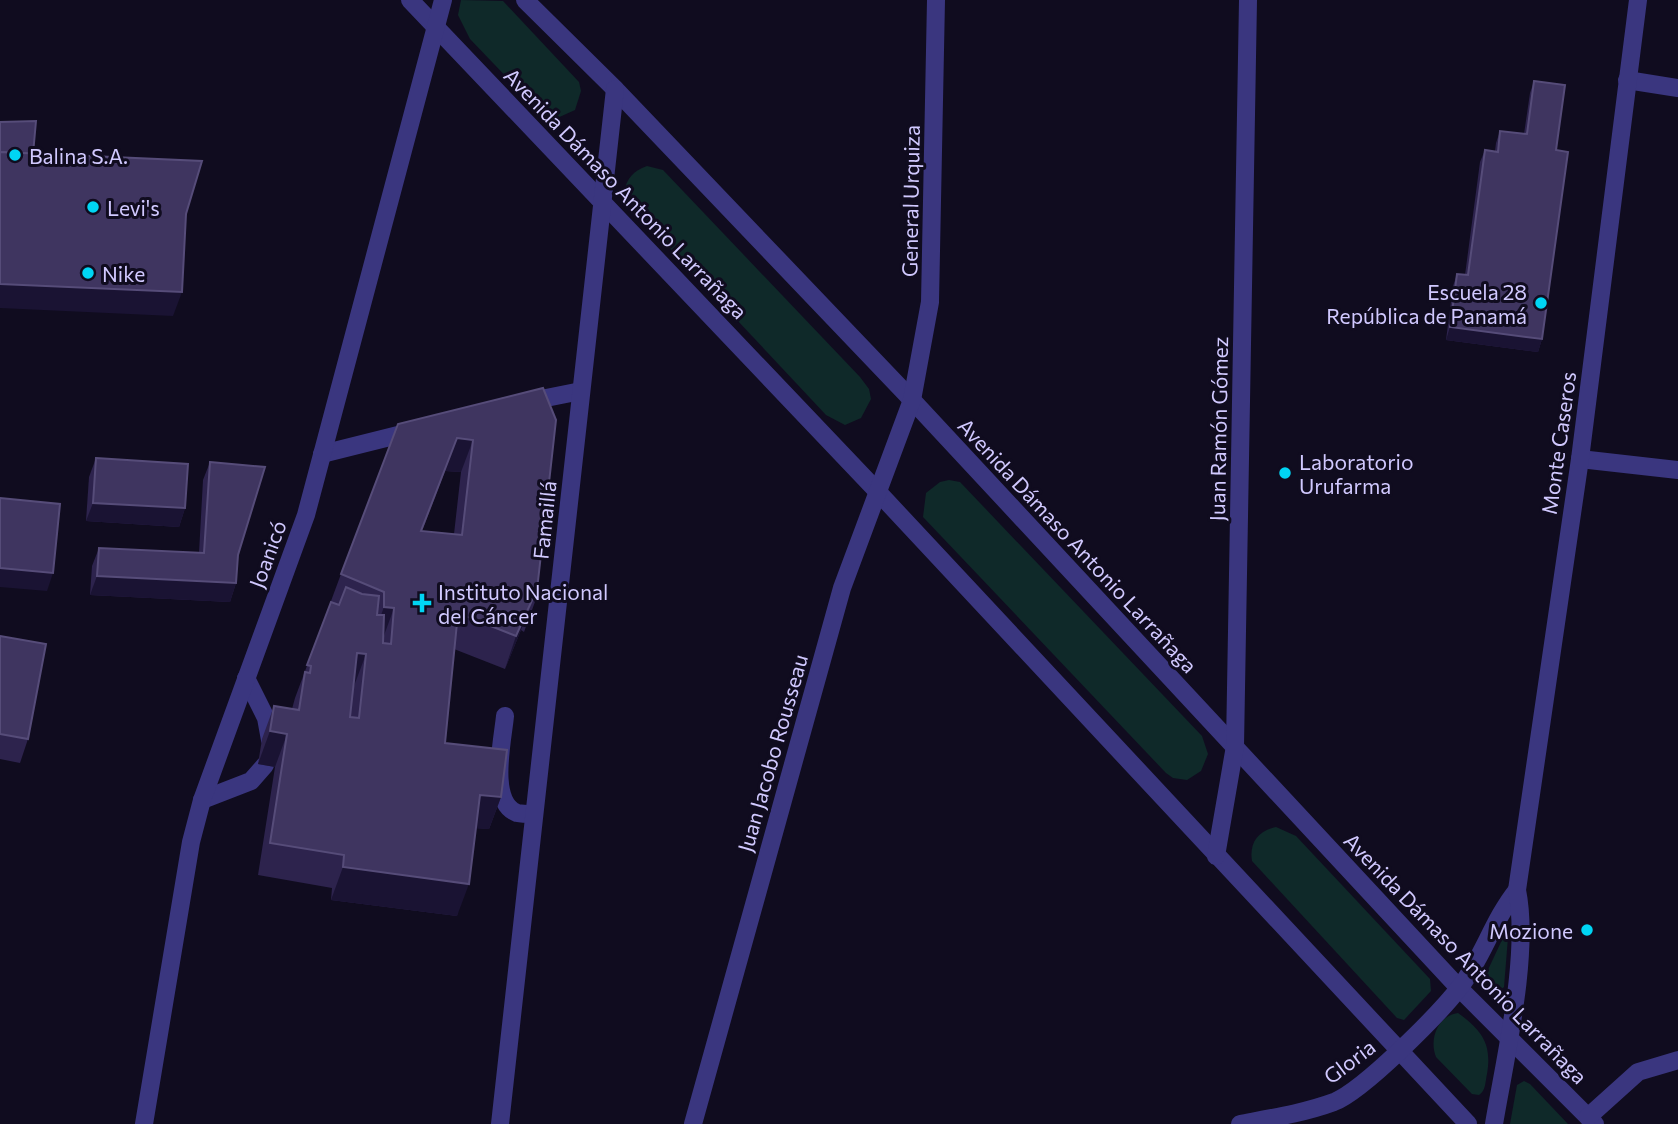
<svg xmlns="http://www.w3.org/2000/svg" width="1678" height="1124" font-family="Commissioner,sans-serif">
<rect width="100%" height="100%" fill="#100c1f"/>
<g fill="#0f2929">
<path d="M461,0l42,1 76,81 2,9 -6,19 -20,9 -15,-7 -70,-73 -12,-24z"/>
<path d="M647,166l16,4 197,207 9,12 2,10 -10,19 -16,7 -19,-10 -195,-208 -7,-15c3,-14 9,-21 23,-26z"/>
<path d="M949,480l11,2 242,254 6,18 -7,17 -14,9 -14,-2 -7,-5 -243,-256 3,-24 14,-11z"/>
<path d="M1276,827l20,9 134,143 1,12 -27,29 -7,-2 -145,-157c-3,-18 6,-30 24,-34z"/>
<path d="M1509,925l-5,62 -5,4 -13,-17z"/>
<path d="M1458,1013c25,18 34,32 29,61 -2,9 -1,16 -8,21l-7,-1 -36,-37c-7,-17 1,-41 22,-44z"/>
<path d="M1524,1081l6,3 38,40h-58l7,-39z"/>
</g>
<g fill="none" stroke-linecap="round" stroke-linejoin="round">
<g stroke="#3a367f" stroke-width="18">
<path d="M410,0l467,491 591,633"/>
<path d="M525,0l90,89 297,311 547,588 136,136"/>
<path d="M1627,80l51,8"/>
<path d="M526,402l55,-11"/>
<path d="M322,454l92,-23"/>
<path d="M1580,459l98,11"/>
<path d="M246,678l20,40 4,22"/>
<path d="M505,716c-2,23 -17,86 12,97 5,1 12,1 17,1"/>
<path d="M202,800l49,-19 14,-16"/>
<path d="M1216,856l19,-110 13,-746"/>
<path d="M1588,1117l50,-45 40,-12"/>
<path d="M144,1124l47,-282 11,-42 104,-285 137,-515"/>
<path d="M500,1124l115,-1035"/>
<path d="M693,1124l149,-536 70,-188 18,-98 6,-302"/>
<path d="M1240,1124c32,-6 64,-11 94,-22 30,-12 105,-88 126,-115 23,-30 33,-67 57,-97"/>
<path d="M1494,1124c11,-66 36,-170 23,-234l63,-431 58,-459"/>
</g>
</g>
<g fill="#2d234d" fill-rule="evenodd">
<path d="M1534,81l22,69 -14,189 -4,13 -92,-12 7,-54 4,-12 8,1 15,-113 5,-12 10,1 1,-8 4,-12 24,3 6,-41z"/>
<path d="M543,388l-7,211 -12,33 -3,-2 -16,39 -51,-20 -9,94 56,54 -12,32 -13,-1 -19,88 -126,-16 1,-12 -74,-13 17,-108 -17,-3 4,-25 12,-33 18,3 3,-11 46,-124 57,-150zM445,471l16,1 -7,62 -32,-3z"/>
<path d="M96,458l89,50 -6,19 -93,-6 3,-44z"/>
<path d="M210,462l28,93 -2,28 -6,19 -140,-7 2,-29 7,-18 100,5 4,-73z"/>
<path d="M0,636l28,103 -8,24 -20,-4z"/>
</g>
<g fill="#1a1333">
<path d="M0,284l182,8 -9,24 -173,-8z"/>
<path d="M1450,327l92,12 -4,13 -92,-12z"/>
<path d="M457,438l16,2 -12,32 -16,-1 -36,93z"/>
<path d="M93,503l92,5 -6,19 -93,-6z"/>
<path d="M0,568l53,5 -6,18 -47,-4z"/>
<path d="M97,576l139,7 -6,19 -140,-7z"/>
<path d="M533,598l-12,32 -16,39 11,-33z"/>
<path d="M384,607l10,1 -12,33 -10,-1z"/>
<path d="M357,653l9,1 -12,32z"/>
<path d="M270,731l17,3 -12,33 -17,-3z"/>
<path d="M480,795l21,2 -12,32 -21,-1z"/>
<path d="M343,867l126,17 -12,32 -126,-16z"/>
</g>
<g fill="#3f3560" stroke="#564c79" stroke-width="2" fill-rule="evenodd">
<path d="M1534,81l31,4 -9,65 12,2 -26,187 -92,-12 7,-53 11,1 17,-125 13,2 2,-21 27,3z"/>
<path d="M36,121l-3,33 -33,-2v-30z"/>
<path d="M0,152l202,9 -16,53 -4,78 -182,-8z"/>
<path d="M543,388l13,32 -20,179 -3,-1 -17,38 -58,-23 -13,130 62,7 -6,47 -21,-2 -11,89 -126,-17 1,-12 -74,-12 17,-109 -17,-3 4,-25 25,4 6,-38 5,1 1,-7 -4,-1 24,-63 8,3 7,-18 16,7 17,2 -2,19h7l-1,28 8,1 3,-36 -10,-1v-15l-43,-18 57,-150zM457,438l16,2 -11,95 -41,-4zM357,653l9,1 -7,64 -9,-1z"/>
<path d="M96,458l92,6 -3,44 -92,-5z"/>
<path d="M210,462l55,5 -27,88 -2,28 -139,-7 2,-28 105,5z"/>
<path d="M0,498l60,6 -7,69 -53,-5z"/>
<path d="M0,636l46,8 -18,95 -28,-5z"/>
</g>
<g fill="#00d5f4" stroke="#100c1f" stroke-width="2.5">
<circle cx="15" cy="155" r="7"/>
<circle cx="93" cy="207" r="7"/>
<circle cx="88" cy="273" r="7"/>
<circle cx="1541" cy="303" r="7"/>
<circle cx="1285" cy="473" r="7"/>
<path d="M418.5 592.5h7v7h7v7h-7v7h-7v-7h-7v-7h7z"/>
<circle cx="1587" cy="930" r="7"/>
</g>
<g text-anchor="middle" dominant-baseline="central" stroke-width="6" stroke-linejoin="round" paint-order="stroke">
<g font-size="21" fill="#d1c9ff" stroke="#100c1f" text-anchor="start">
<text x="29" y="155">Balina S.A.</text>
<text x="107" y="207">Levi's</text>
<text x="102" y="273">Nike</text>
<text x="1527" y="291" text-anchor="end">Escuela 28<tspan x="1527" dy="24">República de Panamá</tspan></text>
<text x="1299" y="461">Laboratorio<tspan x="1299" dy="24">Urufarma</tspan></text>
<text x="438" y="591">Instituto Nacional<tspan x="438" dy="24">del Cáncer</tspan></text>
<text x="1573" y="930" text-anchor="end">Mozione</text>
</g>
<g font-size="21" fill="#d1c9ff" stroke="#100c1f">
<text transform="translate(626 193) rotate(46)">Avenida Dámaso Antonio Larrañaga</text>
<text transform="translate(910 201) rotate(-89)">General Urquiza</text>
<text transform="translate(1218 429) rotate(-89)">Juan Ramón Gómez</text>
<text transform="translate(1558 443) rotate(-82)">Monte Caseros</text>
<text transform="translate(544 520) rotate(-84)">Famaillá</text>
<text transform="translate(1078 545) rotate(47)">Avenida Dámaso Antonio Larrañaga</text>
<text transform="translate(267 554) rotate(-70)">Joanicó</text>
<text transform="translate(772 753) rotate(-74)">Juan Jacobo Rousseau</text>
<text transform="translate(1466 958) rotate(46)">Avenida Dámaso Antonio Larrañaga</text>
<text transform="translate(1349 1061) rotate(-37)">Gloria</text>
</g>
</g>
</svg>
